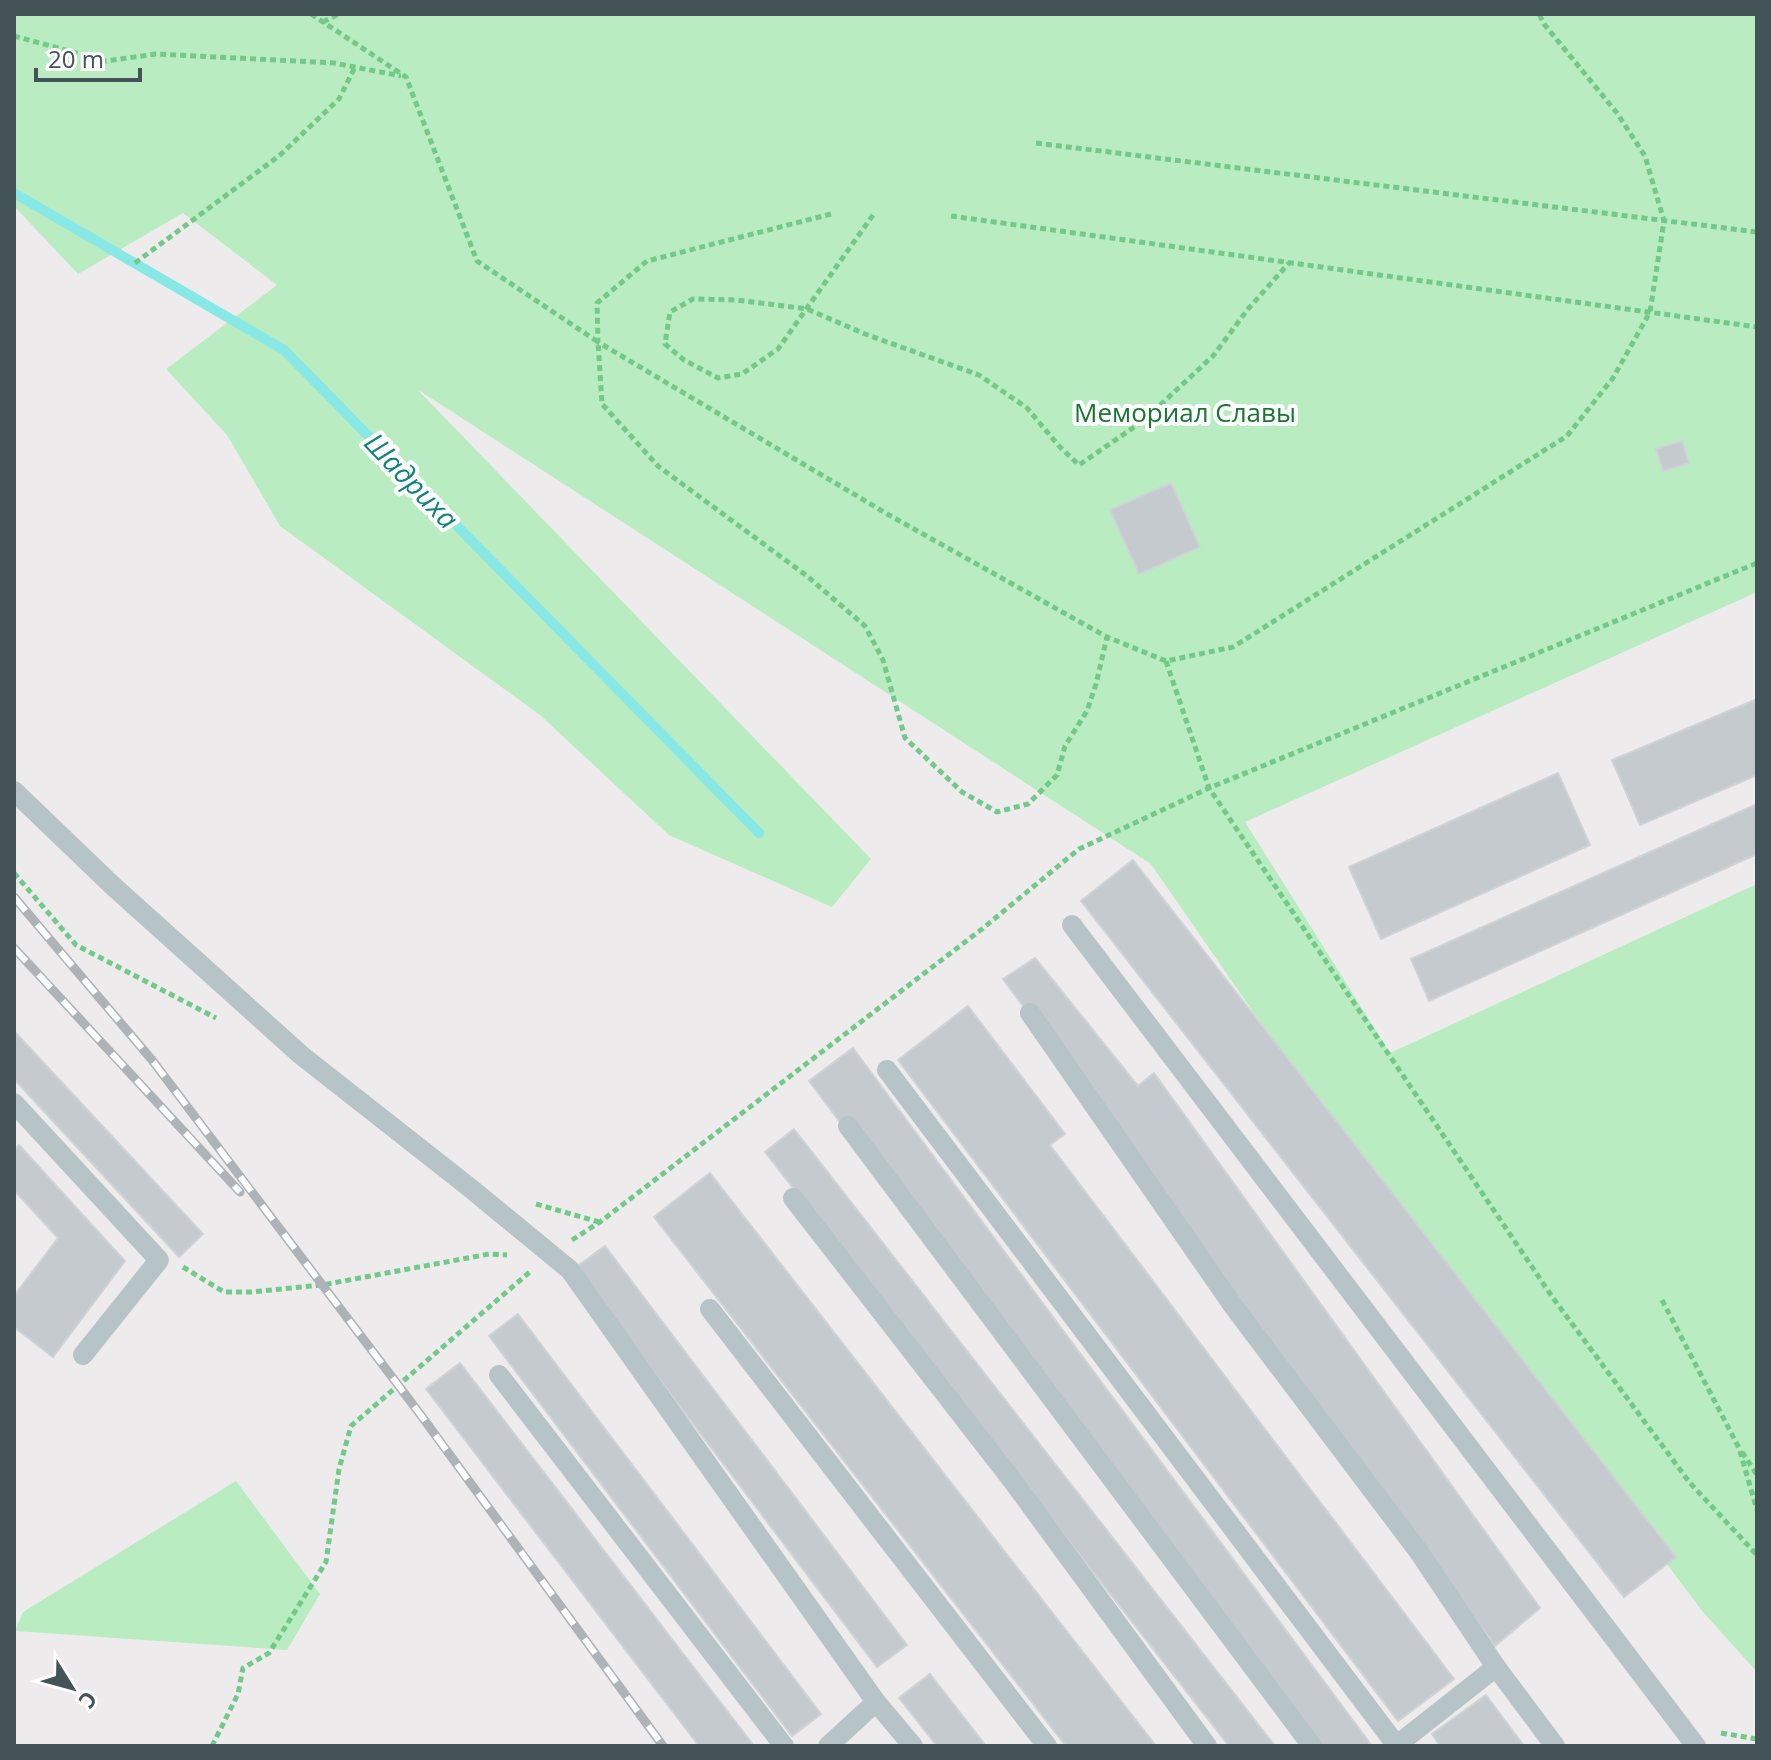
<svg xmlns="http://www.w3.org/2000/svg" width="1771" height="1760" font-family="'Open Sans',sans-serif">
<rect width="100%" height="100%" fill="#eeebec"/>
<g fill="#b9ecc0">
<path d="M14,14h1743v578l-512,230 145,231 367,-169v788l-54,-60 -436,-580 -116,-168 -734,-475 454,470 -39,48 -163,-72 -129,-120 -260,-189 -53,-91 -61,-66 111,-84 -94,-72 -105,61 -64,-68v-120h3l-3,-2z"/>
<path d="M236,1481l84,113 -33,56 -272,-19 8,-19z"/>
</g>
<g fill="none" stroke-linecap="round" stroke-linejoin="round">
<path stroke="#87e8e5" stroke-width="10" d="M14,193l270,157 475,483"/>
</g>
<g fill="#c5cace" stroke="#cfd3d7" stroke-width="2">
<path d="M1682,441l7,22 -26,8 -7,-22z"/>
<path d="M1171,483l29,64 -61,27 -29,-64z"/>
<path d="M1757,699v76l-117,50 -28,-65z"/>
<path d="M1558,773l32,72 -209,94 -32,-72z"/>
<path d="M1757,804v50l-328,147 -18,-42z"/>
<path d="M1133,860l543,697 -52,40 -543,-696z"/>
<path d="M1035,958l103,128 16,-13 386,535 -45,38 -492,-667z"/>
<path d="M968,1006l97,128 -15,11 404,534 -56,42 -500,-661z"/>
<path d="M14,1031l189,203 -24,23 -165,-178z"/>
<path d="M853,1048l519,698h-62l-501,-665z"/>
<path d="M794,1129l481,617h-46l-464,-594z"/>
<path d="M19,1145l106,116 -72,96 -39,-30v-31l44,-58 -44,-48v-40z"/>
<path d="M710,1173l446,573h-90l-412,-529z"/>
<path d="M605,1246l302,399 -30,22 -302,-399z"/>
<path d="M518,1314l303,400 -29,22 -303,-400z"/>
<path d="M460,1363l294,383h-55l-273,-357z"/>
<path d="M930,1674l56,72h-49l-38,-48z"/>
<path d="M1486,1695l38,51h-84l-8,-12z"/>
</g>
<g fill="none" stroke-linecap="round" stroke-linejoin="round">
<g stroke="#72c989" stroke-width="5" stroke-dasharray="6 4" stroke-linecap="butt">
<path d="M311,14l95,63 71,184 121,81 4,62 56,62 149,110 58,50 18,34 22,78 57,54 35,20 31,-8 29,-29 8,-29 22,-35 9,-27 11,-47"/>
<path d="M323,22l16,-8"/>
<path d="M14,36l92,25 50,-7 178,9 67,13"/>
<path d="M1036,143l721,89"/>
<path d="M831,214l-184,47 -50,42 1,39 291,173 218,122 59,24 67,-14 334,-211 46,-58 37,-66 14,-91 -19,-65 -28,-43 -73,-89 -5,-10"/>
<path d="M873,215l-95,134 -36,25 -24,4 -34,-18 -19,-16 5,-32 23,-13 44,1 70,9 58,25 114,41 48,33 32,38 20,19 64,-44 70,-65 35,-47 41,-46"/>
<path d="M951,216l806,111"/>
<path d="M135,263l144,-107 60,-57 16,-32"/>
<path d="M1166,661l43,127 344,510 137,185 67,72"/>
<path d="M14,873l62,72 140,73"/>
<path d="M536,1204l63,18"/>
<path d="M572,1240l28,-18 382,-293 97,-80 130,-61 548,-225"/>
<path d="M183,1267l41,25h27l71,-7 167,-31 18,1"/>
<path d="M1662,1300l77,148 18,62"/>
<path d="M1742,1452l15,23"/>
<path d="M1721,1733l36,6"/>
<path d="M212,1746l26,-52 5,-26 26,-15 57,-91 13,-93 12,-43 181,-156"/>
</g>
<g stroke="#b6c4c8" stroke-width="20">
<path d="M14,791l99,95 188,169 168,132 101,83 306,432 37,44"/>
<path d="M1072,925l624,821"/>
<path d="M1030,1013l204,294 185,245 77,115 59,79"/>
<path d="M887,1070l510,676"/>
<path d="M14,1103l145,157 -76,95"/>
<path d="M848,1126l464,620"/>
<path d="M793,1198l219,282 195,266"/>
<path d="M710,1309l337,437"/>
<path d="M499,1375l285,371"/>
<path d="M1397,1745l99,-78"/>
<path d="M828,1746l48,-44"/>
</g>
<g stroke="#adb3b6" stroke-width="9">
<g id="rail">
<path d="M14,897l138,163 265,350 246,336"/>
<path d="M14,948l226,244"/>
</g>
</g>
<use href="#rail" stroke="#fff" stroke-width="6" stroke-dasharray="18" stroke-linecap="butt"/>
</g>
<g text-anchor="middle" dominant-baseline="central" stroke-width="8" stroke-linejoin="round" paint-order="stroke">
<g font-size="26" fill="#187631" stroke="#fff">
<text x="1185" y="412">Мемориал Славы</text>
</g>
<g font-size="28" font-style="italic" fill="#0f8380" stroke="#fff">
<text transform="translate(412 480) rotate(46)">Шадриха</text>
</g>
</g>
<rect width="1771" height="1760" fill="none" stroke="#445358" stroke-width="32"/>
<g transform="translate(72 1688) rotate(127)" stroke="#ffffff" stroke-width="6" paint-order="stroke">
<path d="M0-6L14 30L0 20L-14 30Z" fill="#445358"/>
<text y="-12" font-size="22" font-weight="bold" text-anchor="middle" fill="#445358">С</text>
</g>
<path d="M36 68v12h104v-12" fill="none" stroke="#445358" stroke-width="4"/>
<text x="48" y="68" font-size="24" fill="#445358" stroke="#ffffff" stroke-width="6" paint-order="stroke">20 m</text>
</svg>
